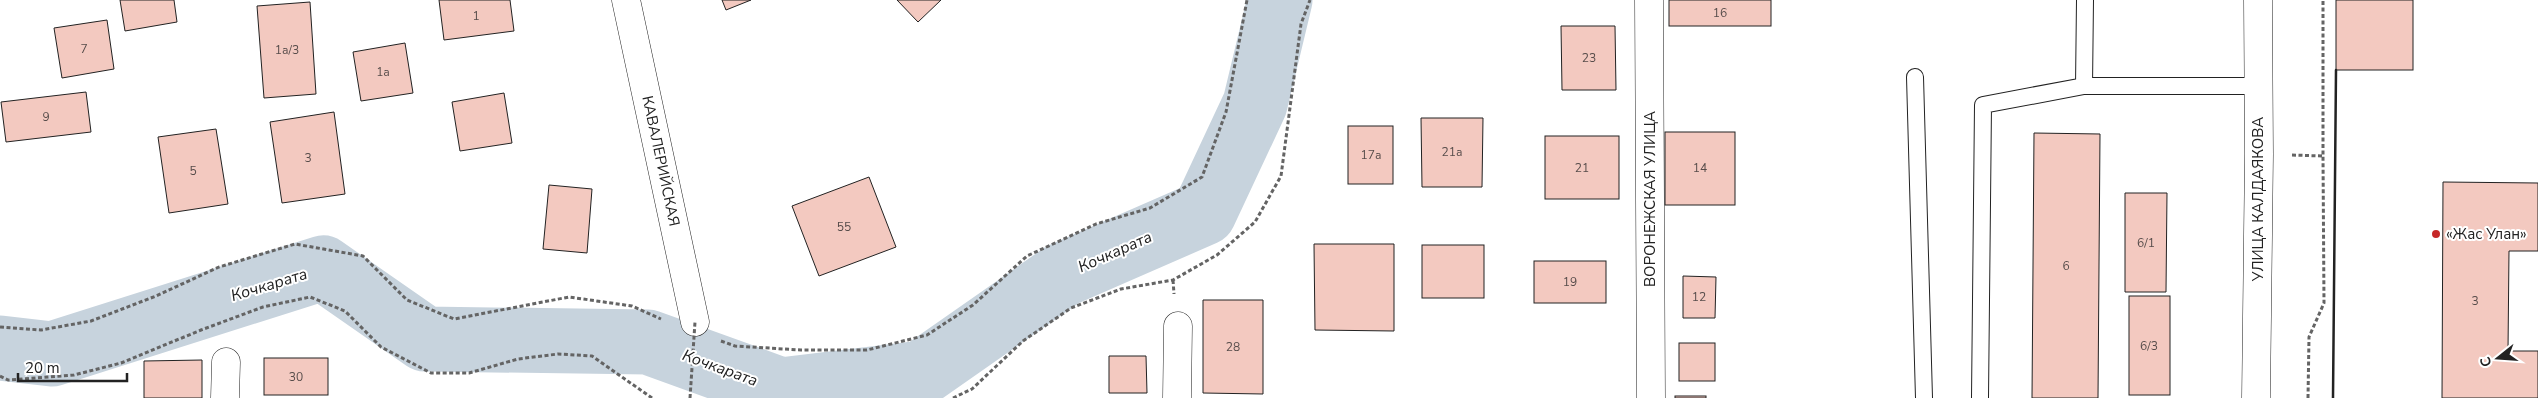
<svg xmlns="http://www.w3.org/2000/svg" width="2538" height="398" font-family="'Nunito Sans',sans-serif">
<rect width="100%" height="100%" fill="#fff"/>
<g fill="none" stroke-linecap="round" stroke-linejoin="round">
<path stroke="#c7d3dd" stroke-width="65" d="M0,348l52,6 271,-86 102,71 223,3 133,48 141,-17 140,-98 142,-62 51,-109 25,-104"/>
</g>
<g fill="#f3c9c0" stroke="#222">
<path d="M120,0h54l3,22 -52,9z"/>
<path d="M439,0h71l4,31 -70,9z"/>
<path d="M722,0h29l-25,10z"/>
<path d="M897,0h44l-23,22z"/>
<rect x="1669" y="0" width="102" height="26"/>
<rect x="2336" y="0" width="77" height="70"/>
<path d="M310,2l6,92 -52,4 -7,-92z"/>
<path d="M107,20l7,49 -52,9 -8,-50z"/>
<path d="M1561,26h54l1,64h-54z"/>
<path d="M405,43l8,50 -52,8 -8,-49z"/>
<path d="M86,92l5,40 -85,10 -5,-40z"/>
<path d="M504,93l8,50 -52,8 -8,-49z"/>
<path d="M334,112l11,82 -63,9 -12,-81z"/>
<path d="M1421,118h62l-1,69h-60z"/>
<rect x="1348" y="126" width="45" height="58"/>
<path d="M216,129l12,75 -59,9 -11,-76z"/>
<rect x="1665" y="132" width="70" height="73"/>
<path d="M2034,133l66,1 -2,264h-66z"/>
<rect x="1545" y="136" width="74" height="63"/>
<path d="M869,177l27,70 -77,29 -27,-70z"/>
<path d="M2443,182l95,1v68h-29l-1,100h30v47h-96z"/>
<path d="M549,185l43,4 -5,64 -44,-4z"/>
<path d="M2125,193h42l-1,99h-41z"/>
<path d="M1314,244h80v87l-79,-1z"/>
<rect x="1422" y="245" width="62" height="53"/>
<rect x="1534" y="261" width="72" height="42"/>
<path d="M1683,276l33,1 -1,41h-32z"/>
<rect x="2129" y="296" width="41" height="99"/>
<path d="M1203,300h60v94l-60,-1z"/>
<rect x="1679" y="343" width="36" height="38"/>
<path d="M1109,356h37l1,37h-38z"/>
<rect x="264" y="358" width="64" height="37"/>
<path d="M202,360v38h-58v-37z"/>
<rect x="1675" y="396" width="31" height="2"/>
</g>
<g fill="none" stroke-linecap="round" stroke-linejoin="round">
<g stroke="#222" stroke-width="18">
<g id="lane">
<path d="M1915,77l9,321"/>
<path d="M2084,86h174"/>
<path d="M1980,398l3,-293 101,-19 1,-86"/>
</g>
</g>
<g stroke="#222" stroke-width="29">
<g id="street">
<path d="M626,0l69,322"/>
<path d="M1649,0l2,398"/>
<path d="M225,398l1,-36"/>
<path d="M1177,398l1,-72"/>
</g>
</g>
<g stroke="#222" stroke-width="29">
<path id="secondary" d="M2256,398l3,-244 -1,-154"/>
</g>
<g stroke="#646464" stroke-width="3" stroke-dasharray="4 2.5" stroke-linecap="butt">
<path d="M2292,155l31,1v-156"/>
<path d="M1173,280l1,14"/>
<path d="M0,327l41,3 50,-9 65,-25 63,-29 76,-23 68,12 44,44 47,19 115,-22 63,9 29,13"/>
<path d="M721,341l14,5 66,4h66l60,-15 46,-30 54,-49 69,-32 54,-16 52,-31 24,-65 21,-112"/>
<path d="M0,376l8,4 66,-5 47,-12 80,-33 62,-23 47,-10 35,14 36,36 50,26h38l49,-14 40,-5 34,2 60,42"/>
<path d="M953,398l19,-9 51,-48 48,-33 50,-19 52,-9 44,-25 38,-33 26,-46 20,-152 9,-24"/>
<path d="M2308,398l1,-61 15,-34 -1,-147"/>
</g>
<use href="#lane" stroke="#fff" stroke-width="16"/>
<use href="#street" stroke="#fff" stroke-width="28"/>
<use href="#secondary" stroke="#fff" stroke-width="28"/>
<path stroke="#646464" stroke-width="3" stroke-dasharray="4 2.5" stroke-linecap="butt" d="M690,398l5,-76"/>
<path stroke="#222" stroke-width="2.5" d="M2333,398l3,-328"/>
</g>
<circle fill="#c62828" stroke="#fff" stroke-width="2" cx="2436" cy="234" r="5"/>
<g text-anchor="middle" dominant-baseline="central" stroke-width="4" stroke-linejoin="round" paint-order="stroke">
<g font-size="12" fill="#564c4a">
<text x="1720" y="13">16</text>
<text x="476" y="16">1</text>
<text x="84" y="49">7</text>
<text x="287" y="50">1а/3</text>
<text x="1589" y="58">23</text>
<text x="383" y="72">1а</text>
<text x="46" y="117">9</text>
<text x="1452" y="152">21а</text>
<text x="1371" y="155">17а</text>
<text x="308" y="158">3</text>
<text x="1582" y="168">21</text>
<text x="1700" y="168">14</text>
<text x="193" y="171">5</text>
<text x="844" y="227">55</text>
<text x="2146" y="243">6/1</text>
<text x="2066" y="266">6</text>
<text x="1570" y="282">19</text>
<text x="1699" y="297">12</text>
<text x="2475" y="301">3</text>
<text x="2149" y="346">6/3</text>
<text x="1233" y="347">28</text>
<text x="296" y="377">30</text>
</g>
<g font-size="15" fill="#222" stroke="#fff">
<text transform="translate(661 161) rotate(78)">КАВАЛЕРИЙСКАЯ</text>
<text transform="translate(1650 199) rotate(-90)">ВОРОНЕЖСКАЯ УЛИЦА</text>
<text transform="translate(2258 199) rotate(-90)">УЛИЦА КАЛДАЯКОВА</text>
</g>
<g font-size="15" fill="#222" stroke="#fff" text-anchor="start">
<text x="2446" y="234">«Жас Улан»</text>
</g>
<g font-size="16" font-style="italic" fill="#222" stroke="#fff">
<text transform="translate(1115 252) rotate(-24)">Кочкарата</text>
<text transform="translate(269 285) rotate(-17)">Кочкарата</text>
<text transform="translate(720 368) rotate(20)">Кочкарата</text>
</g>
</g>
<g transform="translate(2498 358) rotate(253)" stroke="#ffffff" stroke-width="4" paint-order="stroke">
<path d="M0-4L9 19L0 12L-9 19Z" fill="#222222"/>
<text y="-8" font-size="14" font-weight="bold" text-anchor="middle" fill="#222222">С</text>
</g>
<path d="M18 373v8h109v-8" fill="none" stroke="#222222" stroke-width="2.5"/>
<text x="25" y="373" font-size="15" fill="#222222" stroke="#ffffff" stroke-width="4" paint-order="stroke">20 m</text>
</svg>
